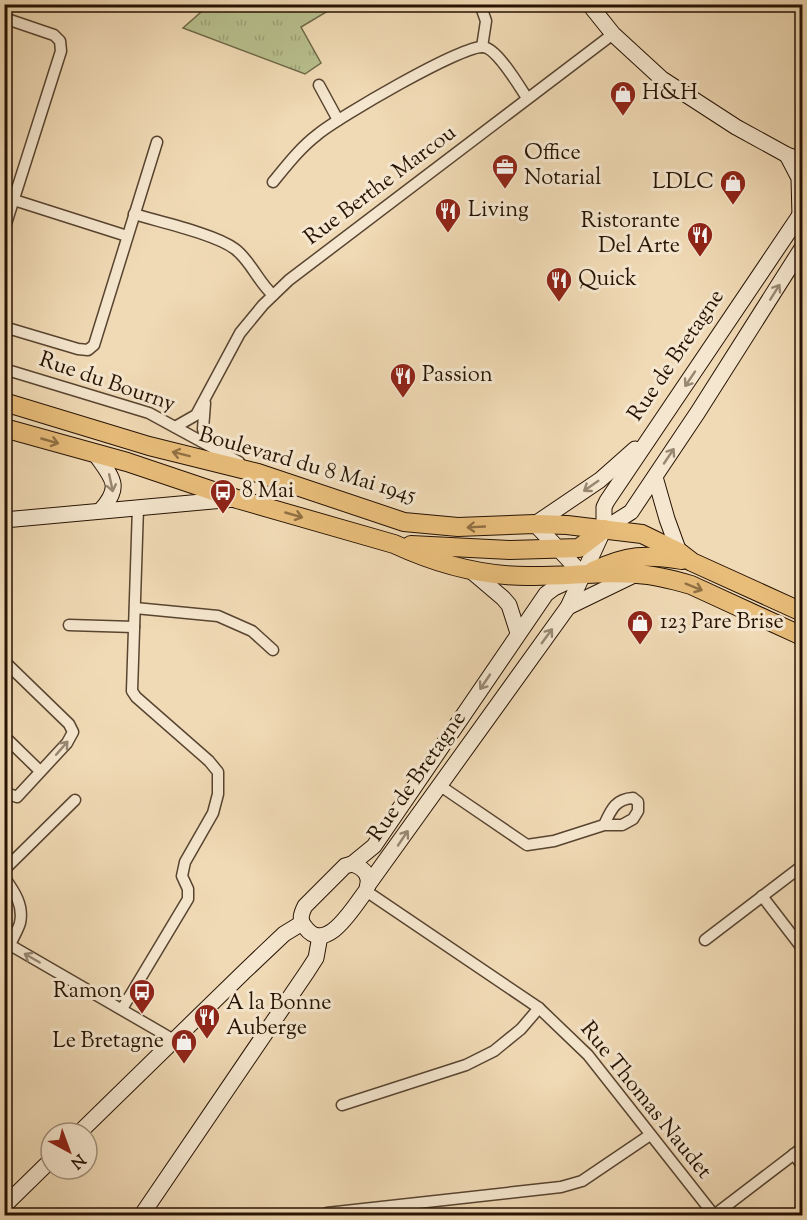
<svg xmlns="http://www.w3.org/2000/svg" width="807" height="1220" font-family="'Sorts Mill Goudy',serif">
<defs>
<pattern id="park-tufts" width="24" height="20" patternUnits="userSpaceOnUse" patternTransform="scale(1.5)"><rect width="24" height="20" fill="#b8c08e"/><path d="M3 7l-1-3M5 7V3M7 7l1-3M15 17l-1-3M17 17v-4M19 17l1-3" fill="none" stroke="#9ea479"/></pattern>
</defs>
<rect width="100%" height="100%" fill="#f0dab5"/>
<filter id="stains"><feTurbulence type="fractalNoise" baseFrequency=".00333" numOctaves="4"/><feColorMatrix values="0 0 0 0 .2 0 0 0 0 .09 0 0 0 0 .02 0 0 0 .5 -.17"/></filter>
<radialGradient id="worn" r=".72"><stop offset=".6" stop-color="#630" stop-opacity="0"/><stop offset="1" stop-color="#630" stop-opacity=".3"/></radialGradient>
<path fill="url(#park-tufts)" stroke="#6f6948" stroke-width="1.5" d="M209,5v-1l129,1 -37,22 20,36 -16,11 -122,-46z"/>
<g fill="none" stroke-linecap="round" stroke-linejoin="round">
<g stroke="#584430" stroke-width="13">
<g id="street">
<path d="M480,4l6,17 -4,26"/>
<path d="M4,18l50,17 6,6 1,10 -57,179"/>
<path d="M319,85l19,35"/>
<path d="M273,182c14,-17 27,-34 44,-47 20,-17 145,-90 166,-88 14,1 36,39 44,51"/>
<path d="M14,200l113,36"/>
<path d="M134,214c26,8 81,20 101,35 16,12 23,33 38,46"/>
<path d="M4,327l74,22 10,1 6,-5 63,-203"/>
<path d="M4,369l145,44 90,49"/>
<path d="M205,403l-2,26 4,15"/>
<path d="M175,427l21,-12 44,-82 23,-28 26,-25 324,-246"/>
<path d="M135,608l83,8 34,15 21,19"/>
<path d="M69,625l65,2"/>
<path d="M4,661l65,63 4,8 -6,11 -50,54 -13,-5"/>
<path d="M4,736l36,35"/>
<path d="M439,785l88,60 27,-4 50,-16h18l11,-6 5,-8v-9l-5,-4c-18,1 -22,12 -29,27"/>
<path d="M4,870l71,-70"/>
<path d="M4,877c10,14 20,28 16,46 -2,7 -7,15 -10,22"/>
<path d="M366,891l173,117 49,47 126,160"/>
<path d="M762,896l40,52"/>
<path d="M705,940l97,-74"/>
<path d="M4,944l6,1 164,95"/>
<path d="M122,1009l66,-110v-10l-6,-13 3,-14 28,-49 5,-19v-22l-9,-11 -73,-64 -4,-6 6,-184"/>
<path d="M342,1105l124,-40 28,-14 27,-22 18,-21"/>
<path d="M794,1154l8,12"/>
<path d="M327,1213l234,-26 21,-6 68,-46"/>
<path d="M713,1216l89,-68"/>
</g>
</g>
<g stroke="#261203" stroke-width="17">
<g id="secondary">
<path d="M589,4l24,30 49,45 74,48 51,28 15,5"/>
<path d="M787,155l12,23 1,38"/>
<path d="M96,455c17,24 26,31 5,55"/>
<path d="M655,477l12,42 12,33"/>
<path d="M4,520l231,-21"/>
<path d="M604,529l27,-17 67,-100 104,-164"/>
<path d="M470,570l33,28 6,7 9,28"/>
<path d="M583,575l-48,-51 65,-44 35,-31"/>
<path d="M568,607l68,-33"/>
<path d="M352,864l22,-18 172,-252 8,-6 26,-12"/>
<path d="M352,864c13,4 20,13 14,27 -12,15 -40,65 -61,36 -6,-7 -4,-13 0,-21l40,-40z"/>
<path d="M368,885l200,-278 36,-78v-22l3,-6 195,-289"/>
<path d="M79,1133l166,-162 39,-37 18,-11"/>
<path d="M4,1206l47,-46"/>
<path d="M141,1216l166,-244 9,-14 4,-22"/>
</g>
</g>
<g stroke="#261203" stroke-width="20">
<g id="primary">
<path d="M4,402l145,44 109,27 146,49 54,5 77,-3 32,1 75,9 37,18 13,10 110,50"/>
<path d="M4,428l123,34 110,37 157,45c41,19 88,32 133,32 36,1 74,-5 110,-2 18,1 37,6 54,11l111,51"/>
<path d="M411,545l99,5 69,-2 25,-19"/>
<path d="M593,571c34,-16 53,-17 89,-11"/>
</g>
</g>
<use href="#street" stroke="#f5e7cf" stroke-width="10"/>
<use href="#secondary" stroke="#f5e7cf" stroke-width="15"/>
<use href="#primary" stroke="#e8bd7a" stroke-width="18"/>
</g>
<defs><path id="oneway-shaft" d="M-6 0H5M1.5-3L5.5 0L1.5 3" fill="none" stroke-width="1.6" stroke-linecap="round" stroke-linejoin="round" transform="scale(1.5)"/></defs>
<g stroke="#988773">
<use href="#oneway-shaft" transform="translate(775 292) rotate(-58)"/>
<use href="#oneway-shaft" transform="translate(690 379) rotate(124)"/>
<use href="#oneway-shaft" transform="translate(669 456) rotate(-56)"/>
<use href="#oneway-shaft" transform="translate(111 483) rotate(78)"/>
<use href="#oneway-shaft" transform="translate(591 486) rotate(145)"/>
<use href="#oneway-shaft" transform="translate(547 636) rotate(-54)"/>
<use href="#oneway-shaft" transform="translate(485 682) rotate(124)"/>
<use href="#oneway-shaft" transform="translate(62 748) rotate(-49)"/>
<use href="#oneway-shaft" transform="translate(403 838) rotate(-56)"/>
<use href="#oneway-shaft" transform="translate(32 958) rotate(-150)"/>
</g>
<g stroke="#917044">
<use href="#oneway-shaft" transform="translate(50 441) rotate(16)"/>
<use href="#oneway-shaft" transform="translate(181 454) rotate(-166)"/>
<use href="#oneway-shaft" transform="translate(294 515) rotate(16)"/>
<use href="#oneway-shaft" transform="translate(476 527) rotate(177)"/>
<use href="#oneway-shaft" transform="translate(694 587) rotate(22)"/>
</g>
<defs>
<g id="shop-pin" transform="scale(1.35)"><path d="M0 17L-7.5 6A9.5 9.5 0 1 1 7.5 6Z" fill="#8f2418" stroke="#f5e7cf"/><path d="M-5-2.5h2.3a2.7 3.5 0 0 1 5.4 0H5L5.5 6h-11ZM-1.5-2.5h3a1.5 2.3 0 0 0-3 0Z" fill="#fff"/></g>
<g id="office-pin" transform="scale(1.35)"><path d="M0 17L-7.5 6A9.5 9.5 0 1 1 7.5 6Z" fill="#8f2418" stroke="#f5e7cf"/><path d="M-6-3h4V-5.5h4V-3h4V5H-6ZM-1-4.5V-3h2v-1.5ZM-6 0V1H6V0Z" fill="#fff"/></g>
<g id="restaurant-pin" transform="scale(1.35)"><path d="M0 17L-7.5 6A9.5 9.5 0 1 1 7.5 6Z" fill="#8f2418" stroke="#f5e7cf"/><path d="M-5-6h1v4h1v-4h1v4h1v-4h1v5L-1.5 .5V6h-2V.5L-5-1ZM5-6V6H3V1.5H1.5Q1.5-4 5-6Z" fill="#fff"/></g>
<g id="bus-pin" transform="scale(1.35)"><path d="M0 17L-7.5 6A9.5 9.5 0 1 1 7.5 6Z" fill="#8f2418" stroke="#f5e7cf"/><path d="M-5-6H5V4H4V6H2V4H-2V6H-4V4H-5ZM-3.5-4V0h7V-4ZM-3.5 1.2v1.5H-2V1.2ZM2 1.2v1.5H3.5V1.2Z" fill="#fff"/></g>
</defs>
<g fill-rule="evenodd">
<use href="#shop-pin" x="623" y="94"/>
<use href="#office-pin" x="505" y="167"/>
<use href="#shop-pin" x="733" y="183"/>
<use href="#restaurant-pin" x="448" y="211"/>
<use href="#restaurant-pin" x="700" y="235"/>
<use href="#restaurant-pin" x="559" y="280"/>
<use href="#restaurant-pin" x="403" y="376"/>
<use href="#bus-pin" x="223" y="492"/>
<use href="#shop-pin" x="640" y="623"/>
<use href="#bus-pin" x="142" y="992"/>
<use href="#restaurant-pin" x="207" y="1017"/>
<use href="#shop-pin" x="184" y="1042"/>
</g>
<g text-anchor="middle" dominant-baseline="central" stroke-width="6" stroke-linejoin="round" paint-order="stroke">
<g font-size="22" fill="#261203" stroke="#f5e7cf" text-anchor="start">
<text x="642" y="94">H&amp;H</text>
<text x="524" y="154">Office<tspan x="524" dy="25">Notarial</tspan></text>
<text x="714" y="183" text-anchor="end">LDLC</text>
<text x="468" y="211">Living</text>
<text x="680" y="222" text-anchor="end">Ristorante<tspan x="680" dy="25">Del Arte</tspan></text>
<text x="578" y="280">Quick</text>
<text x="422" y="376">Passion</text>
<text x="242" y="492">8 Mai</text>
<text x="660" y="623">123 Pare Brise</text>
<text x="122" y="992" text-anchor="end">Ramon</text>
<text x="226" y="1004">A la Bonne<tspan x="226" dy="25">Auberge</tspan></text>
<text x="164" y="1042" text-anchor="end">Le Bretagne</text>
</g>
<g font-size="22" fill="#261203" stroke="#f5e7cf">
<text transform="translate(381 186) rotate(-37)">Rue Berthe Marcou</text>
<text transform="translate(677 356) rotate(-56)">Rue de Bretagne</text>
<text transform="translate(107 383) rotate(19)">Rue du Bourny</text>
<text transform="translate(307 466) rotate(16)">Boulevard du 8 Mai 1945</text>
<text transform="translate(418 777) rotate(-55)">Rue de Bretagne</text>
<text transform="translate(645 1101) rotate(51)">Rue Thomas Naudet</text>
</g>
</g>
<rect width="807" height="1220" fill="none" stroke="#f0dab5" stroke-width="24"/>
<rect x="6" y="6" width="795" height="1208" fill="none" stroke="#261203" stroke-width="3"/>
<rect x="12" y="12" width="783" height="1196" fill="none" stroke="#261203" stroke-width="1.5"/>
<g transform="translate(69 1151) rotate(139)"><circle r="28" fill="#f5e7cf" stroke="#a2927d" stroke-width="1.5"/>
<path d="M0-4.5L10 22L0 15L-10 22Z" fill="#8f2418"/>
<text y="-9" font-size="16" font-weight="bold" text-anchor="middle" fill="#261203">N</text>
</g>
<rect width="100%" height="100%" filter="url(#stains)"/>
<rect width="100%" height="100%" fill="url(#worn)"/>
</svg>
